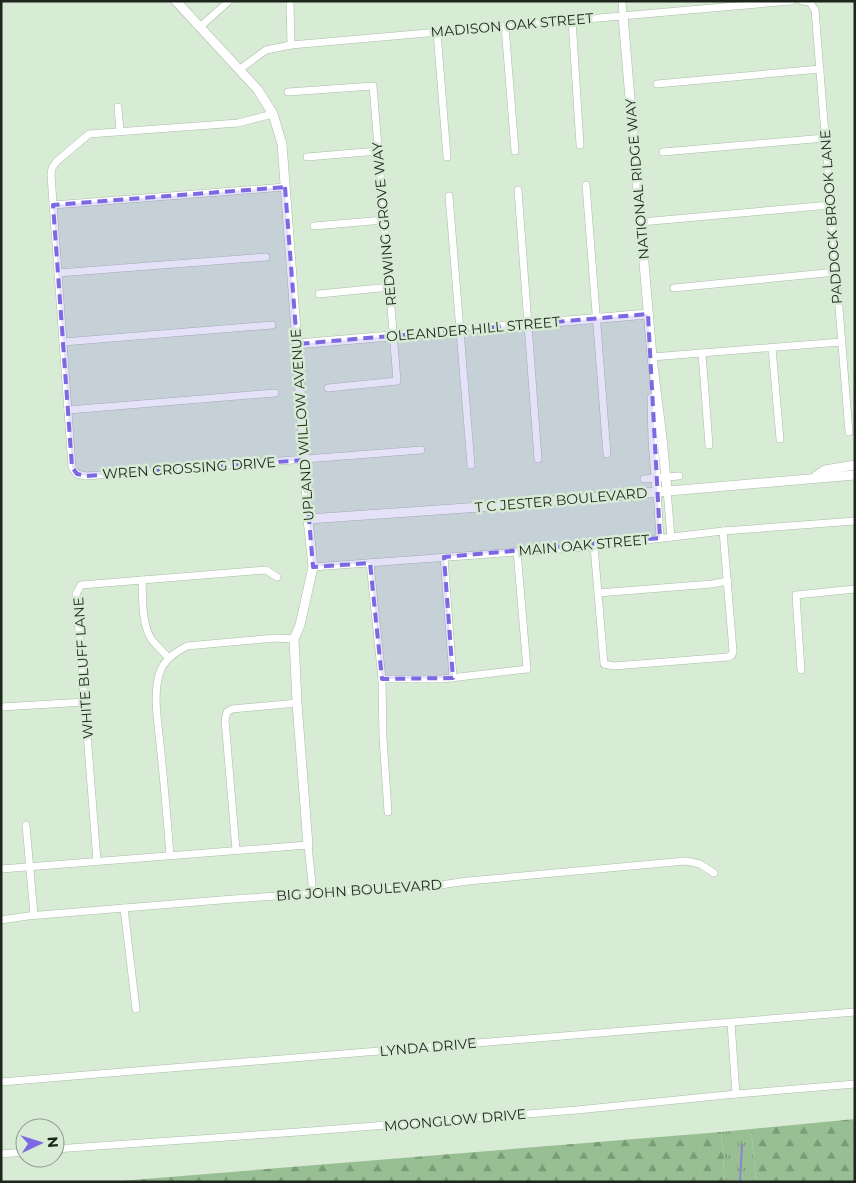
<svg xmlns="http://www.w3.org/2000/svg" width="856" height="1183" font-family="Montserrat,sans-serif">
<defs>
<pattern id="grass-tufts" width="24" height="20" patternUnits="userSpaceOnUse" patternTransform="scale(1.25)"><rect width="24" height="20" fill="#98bf93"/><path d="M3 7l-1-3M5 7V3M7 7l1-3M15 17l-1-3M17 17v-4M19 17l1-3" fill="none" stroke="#7b9b77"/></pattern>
<pattern id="forest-firs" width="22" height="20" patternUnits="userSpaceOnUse" patternTransform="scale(1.25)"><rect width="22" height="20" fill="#98bf93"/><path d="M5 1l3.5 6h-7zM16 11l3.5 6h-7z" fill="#7b9b77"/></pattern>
</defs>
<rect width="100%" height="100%" fill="#d8ebd5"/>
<path fill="url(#grass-tufts)" d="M751,1129l5,53h-31l-4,-50z"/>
<g fill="url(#forest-firs)">
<path d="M855,1119v63h-99l-5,-53z"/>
<path d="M721,1132l4,50h-617z"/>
</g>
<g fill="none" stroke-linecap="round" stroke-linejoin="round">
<path stroke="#8c86ce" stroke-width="2" d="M740,1182l2,-37"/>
<g stroke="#aabca8" stroke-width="8">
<g id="minor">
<path d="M290,1l1,44"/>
<path d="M622,1l1,15"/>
<path d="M802,1l8,1 5,8 34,422"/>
<path d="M572,20l8,125"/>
<path d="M505,26l10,125"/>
<path d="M200,27l29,-26"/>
<path d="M437,32l10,125"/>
<path d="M240,69l26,-19 25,-5 500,-44"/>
<path d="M657,84l163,-15"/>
<path d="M288,92l85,-6 24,295 -69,7"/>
<path d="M118,107l2,24"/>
<path d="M273,114l-35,9 -149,11 -32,27 -5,7 -1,7 21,292 5,7 9,2 335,-26"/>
<path d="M663,152l162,-14"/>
<path d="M307,157l71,-6"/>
<path d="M586,185l21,269"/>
<path d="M518,190l20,269"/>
<path d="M449,196l22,269"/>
<path d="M53,205l232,-18"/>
<path d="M641,222l189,-17"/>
<path d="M314,226l70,-6"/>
<path d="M58,273l208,-16"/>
<path d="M674,288l162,-16"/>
<path d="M319,294l71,-7"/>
<path d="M63,342l209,-17"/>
<path d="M772,348l8,91"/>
<path d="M702,353l7,92"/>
<path d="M652,357l189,-15"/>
<path d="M68,410l207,-17"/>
<path d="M644,479l35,-3"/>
<path d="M667,490l4,47"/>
<path d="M657,491l3,47"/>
<path d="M594,546l10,118 10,2 114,-9 4,-2 1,-4 -10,-120"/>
<path d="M444,557l9,121"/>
<path d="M370,563l12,116 1,59 5,74"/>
<path d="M313,567l273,-20 137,-16 132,-10"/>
<path d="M142,580c1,18 -1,44 10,60 5,6 11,12 17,18"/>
<path d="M598,593l114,-9 16,-3"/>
<path d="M801,670l-5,-75 59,-6"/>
<path d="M382,679h60l85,-10 -10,-118"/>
<path d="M1,707l84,-5"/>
<path d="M26,825l8,90"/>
<path d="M236,850l-11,-130 2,-8 5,-3 65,-6"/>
<path d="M170,855c-3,-37 -6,-74 -10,-111 -2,-22 -7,-48 -1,-69 4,-15 15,-22 28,-29l88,-8 19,1"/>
<path d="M97,861l-21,-267 5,-9 185,-15 11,7"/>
<path d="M1,869l307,-24 4,39"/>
<path d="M124,908l12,101"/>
<path d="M1,920l27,-4 205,-17 207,-14 28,-4 218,-20 14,3 14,9"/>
<path d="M731,1023l5,71"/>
<path d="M1,1082l854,-70"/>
<path d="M55,1149l243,-17 279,-22 159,-16 119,-10"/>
<path d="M1,1154l24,-2"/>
</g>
</g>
<g stroke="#aabca8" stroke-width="10">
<g id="tertiary">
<path d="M176,1l82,89 15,24 9,30 15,200 11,175 5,48 -13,58 -6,14 3,64 11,142"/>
<path d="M623,16l29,341 10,81 5,52"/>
<path d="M297,344l351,-30"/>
<path d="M652,398l1,42 4,51"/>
<path d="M816,476l9,-6 30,-5"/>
<path d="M308,519l187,-13 360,-31"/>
</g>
</g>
<use href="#minor" stroke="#fff" stroke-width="7"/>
<use href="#tertiary" stroke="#fff" stroke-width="9"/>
</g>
<path fill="#7c68e3" fill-opacity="0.2" stroke="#7c68e3" stroke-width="4" stroke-dasharray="10 6" stroke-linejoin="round" d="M285,187l12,157 351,-30 12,224 -216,19 9,121 -71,1 -12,-116 -57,4 -9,-107 -218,16 -9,-2 -5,-7 -19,-262z"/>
<g text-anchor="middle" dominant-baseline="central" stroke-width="5" stroke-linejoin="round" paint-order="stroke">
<g font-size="14" fill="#1e251d" stroke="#d8ebd5">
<text transform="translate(512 25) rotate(-5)">MADISON OAK STREET</text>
<text transform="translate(637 179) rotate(-95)">NATIONAL RIDGE WAY</text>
<text transform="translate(831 217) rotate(-94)">PADDOCK BROOK LANE</text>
<text transform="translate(384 224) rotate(-95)">REDWING GROVE WAY</text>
<text transform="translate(473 329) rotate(-5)">OLEANDER HILL STREET</text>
<text transform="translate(302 425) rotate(-94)">UPLAND WILLOW AVENUE</text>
<text transform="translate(189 468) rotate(-4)">WREN CROSSING DRIVE</text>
<text transform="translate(561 500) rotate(-5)">T C JESTER BOULEVARD</text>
<text transform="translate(584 545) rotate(-5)">MAIN OAK STREET</text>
<text transform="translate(83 668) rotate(-94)">WHITE BLUFF LANE</text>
<text transform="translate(359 890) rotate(-4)">BIG JOHN BOULEVARD</text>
<text transform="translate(428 1047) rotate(-5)">LYNDA DRIVE</text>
<text transform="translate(455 1120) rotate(-5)">MOONGLOW DRIVE</text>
</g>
</g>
<rect width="856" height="1183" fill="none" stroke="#1e251d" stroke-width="5"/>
<g transform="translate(40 1143) rotate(86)"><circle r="24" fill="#d8ebd5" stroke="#8e9c8b"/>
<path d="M0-4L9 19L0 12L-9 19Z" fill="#7c68e3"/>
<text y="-8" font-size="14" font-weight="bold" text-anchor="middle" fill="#1e251d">N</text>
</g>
</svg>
